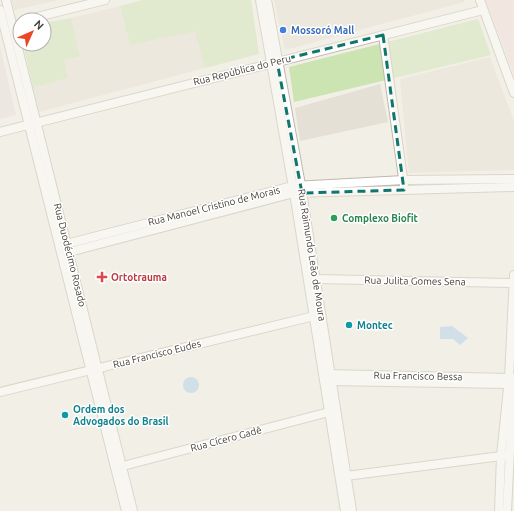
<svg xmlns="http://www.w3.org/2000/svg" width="514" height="511" font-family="Ubuntu,sans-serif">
<rect width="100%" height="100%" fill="#f2efe6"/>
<g fill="#e5e0d5">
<path d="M12,0h47l-45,10z"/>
<path d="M274,0h190v2l-179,48z"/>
<path d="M120,6l10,39 66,-15 9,38 -166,44 -6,-24 35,-10 -4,-18 16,-5 -9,-37z"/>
<path d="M490,57l24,64v49l-105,3 -9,-94z"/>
<path d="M380,84l8,38 -88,19 -5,-33z"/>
</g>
<path fill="#e4e0db" d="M0,47l16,68 -16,4z"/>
<path fill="#f2deda" d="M485,0h29v75l-25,-66z"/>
<g fill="#cce3b2">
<path d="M142,0h109l8,54 -54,14 -10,-37 -65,14 -10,-39z"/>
<path d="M71,18l9,38 -16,4 4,18 -35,10 -10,-44h21v-21z"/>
<path d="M478,19l13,36 -197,47 -5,-35z"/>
</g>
<g fill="#a6cdeb">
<path d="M452,326l16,12 -8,7 -7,-6h-13v-12z"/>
<circle cx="191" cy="385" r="8"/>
</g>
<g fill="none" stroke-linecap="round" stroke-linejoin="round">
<g stroke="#bfb9ac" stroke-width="10">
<g id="street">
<path d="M6,0l127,511"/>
<path d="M260,0l34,193 51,318"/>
<path d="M267,0l34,185 51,326"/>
<path d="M480,0l34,93"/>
<path d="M0,10l126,501"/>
<path d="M25,20l80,-20"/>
<path d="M383,35l21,150"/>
<path d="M0,132l483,-122"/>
<path d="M62,245l231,-59 111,-6 110,-1"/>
<path d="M65,253l229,-60 220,-6"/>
<path d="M316,279l198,4"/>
<path d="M325,374l188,4"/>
<path d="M327,381l187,3"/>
<path d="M0,392l314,-76"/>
<path d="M123,466l206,-54"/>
<path d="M346,476l163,-21"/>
<path d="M499,511l2,-55 8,-78 5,-103"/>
<path d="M507,511l6,-123"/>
</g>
</g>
<use href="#street" stroke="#fff" stroke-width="8"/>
</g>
<path d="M0 0H514V511H0ZM383,35l21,155 -102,3 -25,-132z" fill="#f2efe6" fill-opacity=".55" fill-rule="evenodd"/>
<path fill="none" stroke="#0f766e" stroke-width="3" stroke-dasharray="8 5" stroke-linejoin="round" d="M383,35l21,155 -102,3 -25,-132z"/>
<circle fill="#3f7fe0" stroke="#fff" stroke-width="1.5" cx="283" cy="30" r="4"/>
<circle fill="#2e9e5b" stroke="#fff" stroke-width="1.5" cx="334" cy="218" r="4"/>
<path fill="#e0444e" stroke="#fff" stroke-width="1.5" d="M100 271h4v4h4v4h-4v4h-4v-4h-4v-4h4z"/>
<g fill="#0f9aa8" stroke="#fff" stroke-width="1.5">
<circle cx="349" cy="325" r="4"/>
<circle cx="65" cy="415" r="4"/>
</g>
<g text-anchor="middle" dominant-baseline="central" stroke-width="3" stroke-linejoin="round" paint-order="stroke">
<g font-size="10" font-weight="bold" fill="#366cbe" stroke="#fff" text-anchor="start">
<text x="291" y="30">Mossoró Mall</text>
</g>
<g font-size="10" fill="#443f36" stroke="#fff">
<text transform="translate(242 70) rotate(-14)">Rua República do Peru</text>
<text transform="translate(214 206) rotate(-14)">Rua Manoel Cristino de Morais</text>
<text transform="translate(70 255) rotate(76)">Rua Duodécimo Rosado</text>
<text transform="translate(312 255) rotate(81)">Rua Raimundo Leão de Moura</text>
<text transform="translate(415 281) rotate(1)">Rua Julita Gomes Sena</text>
<text transform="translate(157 354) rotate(-14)">Rua Francisco Eudes</text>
<text transform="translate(418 376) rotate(1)">Rua Francisco Bessa</text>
<text transform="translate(226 439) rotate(-15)">Rua Cícero Gadê</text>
</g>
<g font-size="10" font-weight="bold" fill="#27864d" stroke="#fff" text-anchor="start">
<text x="342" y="218">Complexo Biofit</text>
</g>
<g font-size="10" font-weight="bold" fill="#be3a42" stroke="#fff" text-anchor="start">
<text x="111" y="277">Ortotrauma</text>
</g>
<g font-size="10" font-weight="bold" fill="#0d838f" stroke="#fff" text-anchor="start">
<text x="357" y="325">Montec</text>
<text x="73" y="409">Ordem dos<tspan x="73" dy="12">Advogados do Brasil</tspan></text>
</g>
</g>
<g transform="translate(32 32) rotate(45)"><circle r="19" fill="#ffffff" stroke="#b4b2af"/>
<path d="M0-3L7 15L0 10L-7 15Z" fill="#ea4825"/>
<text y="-6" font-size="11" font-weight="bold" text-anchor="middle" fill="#443f36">N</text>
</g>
</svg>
